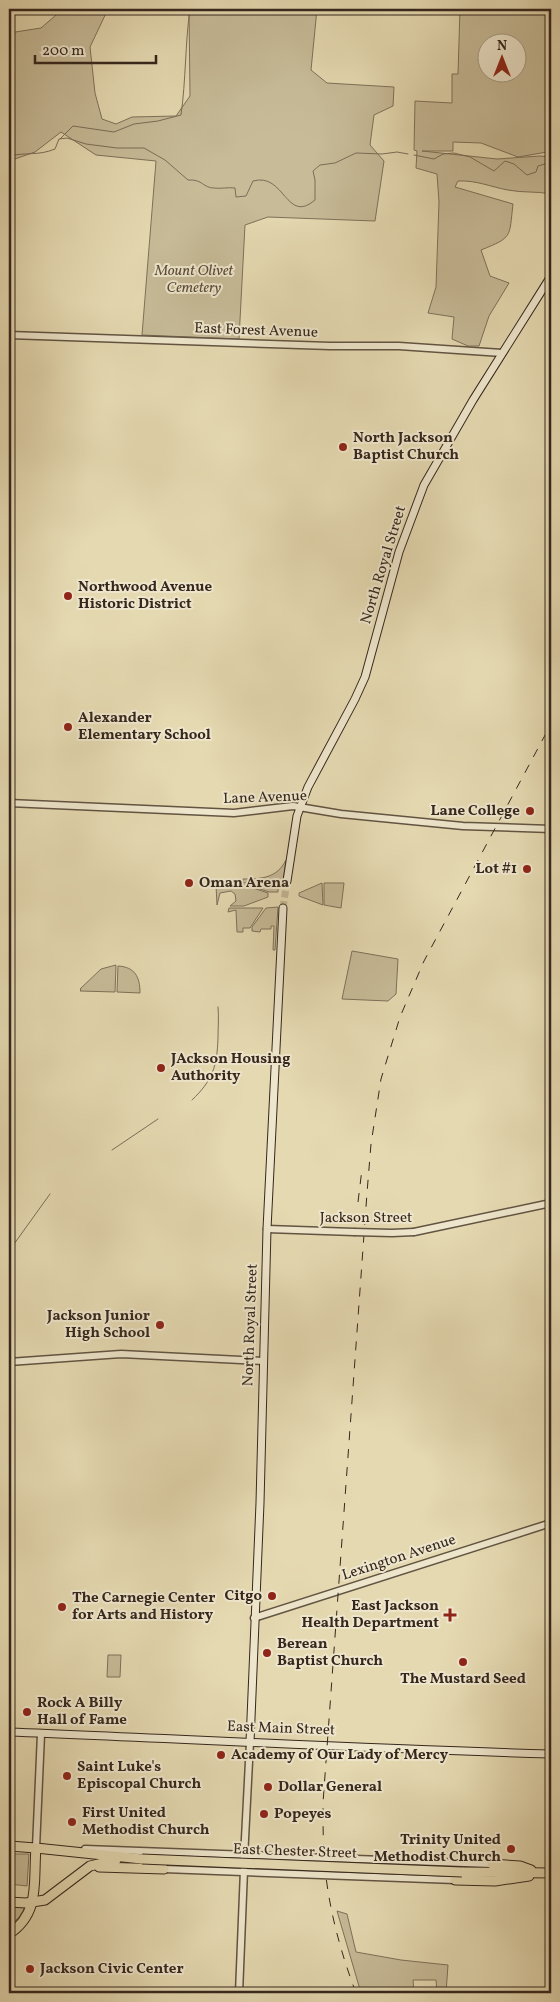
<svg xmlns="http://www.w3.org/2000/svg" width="560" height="2002" font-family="Vollkorn,serif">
<rect width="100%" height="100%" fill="#e5d9b1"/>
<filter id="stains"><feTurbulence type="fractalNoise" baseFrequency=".004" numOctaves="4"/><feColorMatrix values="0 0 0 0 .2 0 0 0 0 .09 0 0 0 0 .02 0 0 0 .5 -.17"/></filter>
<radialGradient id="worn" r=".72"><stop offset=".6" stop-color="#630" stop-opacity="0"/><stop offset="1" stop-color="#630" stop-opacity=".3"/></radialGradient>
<g fill="#c7bb98" stroke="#7e715a" fill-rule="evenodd">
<path d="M63,9h45l-18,38 5,46 7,26 14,5 16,-7 44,-1 14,-20 -1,-87h128l-6,61 16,13 67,4 -1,19 -19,9 -4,30 14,16 -9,60 -107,-4 -23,8 -6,114 -97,-4 14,-174 -60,-6 -35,-23 -26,20 -26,9v-128l32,-5z"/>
<path d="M460,9h91v144l-4,-1 -29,5 -37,-14 -28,-1v9h-31l75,8 43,-3 11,1v37c-14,-3 -29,-1 -43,-4 -17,-3 -32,-10 -50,-9l-3,6 58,17c-4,34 0,33 -32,46l9,26 19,7 -20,33 -10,30h-11l-16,-7 2,-22 -26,-4 8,-26 3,-85 -2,-28 -21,-6 1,-17 -3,-1 1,-49 37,2v-29h6zM488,42h30v30h-30z"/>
<path d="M286,860l-3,21 -40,2v-4c19,0 34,-1 43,-19z"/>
<path d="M322,883l1,22 -24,-9v-3z"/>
<path d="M324,883h20l-3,25 -17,-3z"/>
<path d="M278,884v8h-9l-21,-7z"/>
<path d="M216,885h28l24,8v4l-24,9h-14l6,-5 -1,-7 -4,-3 -11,2 -3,12z"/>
<path d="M278,907l-3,43h-2l1,-24h-3v3h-10l-1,3 -8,-1v-4l14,-19z"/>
<path d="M229,908h34l-13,20h-7v4h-6l-1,-22 -8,2z"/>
<path d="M352,951l46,8 -2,35 -8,7 -46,-2z"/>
<path d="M116,965l-1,27 -35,-1 1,-1 -1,-1 21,-20z"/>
<path d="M118,966c17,1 22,11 22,27l-23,-1z"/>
<path d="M108,1655h13l-1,22h-13z"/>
<path d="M9,1854h20l-2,32 -18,-2 2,-15 -2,-1z"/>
<path d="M9,1906h14l1,3 -5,8 -10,10z"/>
<path d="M337,1911l10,3 9,38 45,8 47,5 -2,28h-9l-1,-13h-23l1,13h-53z"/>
</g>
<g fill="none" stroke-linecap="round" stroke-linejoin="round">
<g stroke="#7b6d58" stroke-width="1">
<path d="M60,139l13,-13 41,6 20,-8 24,-3 23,-6c5,-35 4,-71 9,-106"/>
<path d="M414,155l20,4 9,-5 11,-1 16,4 24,14 11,-10 9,3 13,11 9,-3 2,-6 7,-2 6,4"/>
<path d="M9,156c18,-4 29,0 46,-7l4,-10 8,-1 19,6 31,4h27l21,12 23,20c15,-1 15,8 26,8 7,1 14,-1 21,0l1,9 10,-1 7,-15c32,-9 33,44 62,19v-20l-2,-9 7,-6 15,-2 21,-10 26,1 15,-2 11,2"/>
<path d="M192,1100c21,-20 25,-34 26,-62 0,-11 1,-21 0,-31"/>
<path d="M112,1150l46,-31"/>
<path d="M9,1251l41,-57"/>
</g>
<path stroke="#c2b593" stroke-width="7" stroke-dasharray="7 3.5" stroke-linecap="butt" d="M283,908l4,-27"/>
<g stroke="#615442" stroke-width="9">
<g id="tertiary">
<path d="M9,335l321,11h69l103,7"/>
<path d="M9,803l225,10 59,-7 48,8 122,12 88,3"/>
<path d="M267,1229l87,3"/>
<path d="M414,1232l137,-29"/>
<path d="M9,1362l112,-8 142,7"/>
<path d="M254,1618l297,-95"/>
<path d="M36,1848l5,-114"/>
<path d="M85,1849l407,15"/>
<path d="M244,1858l6,-116"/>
<path d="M164,1869l291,11"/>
<path d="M239,1993l5,-123"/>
</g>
</g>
<g stroke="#35271d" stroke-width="9">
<g id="secondary">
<path d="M287,881l10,-65 11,-29 47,-88 10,-22 34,-125 25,-67 49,-85 78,-124"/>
<path d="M9,1732c181,7 361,17 542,22"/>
<path d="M250,1742l10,-239 7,-274 16,-321"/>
</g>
</g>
<g stroke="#35271d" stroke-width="11">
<g id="trunk">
<path d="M9,1846l27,2 106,11"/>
<path d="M492,1864l28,2 11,4"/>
<path d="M99,1867l65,2"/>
<path d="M462,1872l89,1"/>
<path d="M455,1880l40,1 34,-5"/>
<path d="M9,1902l17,1 19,-3 45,-34 26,-6"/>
<path d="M9,1934c32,-21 24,-53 27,-86"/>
</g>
</g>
<use href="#tertiary" stroke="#eee6cc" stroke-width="6"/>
<use href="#secondary" stroke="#eee6cc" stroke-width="7"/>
<use href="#trunk" stroke="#e5d9b1" stroke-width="9"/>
<g stroke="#35271d" stroke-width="1" stroke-dasharray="9 9" stroke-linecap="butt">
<path d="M358,1202l4,-33"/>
<path d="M356,1993c-14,-37 -25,-76 -30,-116 -3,-24 -3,-49 -3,-74l44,-610 4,-49 10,-65 19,-62 24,-56 127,-237"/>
</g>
<g stroke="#615442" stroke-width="9" stroke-linecap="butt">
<path id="tertiary-bridge" d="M354,1232l38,1 22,-1"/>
</g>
<g stroke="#35271d" stroke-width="11" stroke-linecap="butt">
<path id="trunk-bridge" d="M142,1859l320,13"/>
</g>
<use href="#tertiary-bridge" stroke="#eee6cc" stroke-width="6"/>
<use href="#trunk-bridge" stroke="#e5d9b1" stroke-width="9"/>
</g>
<g fill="#8f2418" stroke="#eee6cc" stroke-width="2">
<circle cx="343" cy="447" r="5"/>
<circle cx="68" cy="596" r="5"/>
<circle cx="68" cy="727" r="5"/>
<circle cx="530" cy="811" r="5"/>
<circle cx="527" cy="869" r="5"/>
<circle cx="189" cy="883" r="5"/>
<circle cx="161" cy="1068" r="5"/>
<circle cx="160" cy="1325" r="5"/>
<circle cx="272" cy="1596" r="5"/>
<circle cx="62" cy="1607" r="5"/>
<path d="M447.5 1607.5h5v5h5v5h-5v5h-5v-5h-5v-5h5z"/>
<circle cx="267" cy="1653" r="5"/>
<circle cx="463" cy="1662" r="5"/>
<circle cx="27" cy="1712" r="5"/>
<circle cx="221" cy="1755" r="5"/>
<circle cx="67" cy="1776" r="5"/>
<circle cx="268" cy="1787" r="5"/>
<circle cx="264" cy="1814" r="5"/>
<circle cx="72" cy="1822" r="5"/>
<circle cx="511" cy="1849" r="5"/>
<circle cx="30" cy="1969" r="5"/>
</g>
<g text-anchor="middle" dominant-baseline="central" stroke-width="4" stroke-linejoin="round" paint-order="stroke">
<g font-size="15" font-style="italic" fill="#5a4c3c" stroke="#eee6cc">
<text x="194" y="271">Mount Olivet<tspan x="194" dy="17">Cemetery</tspan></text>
</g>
<g font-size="15" fill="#35271d" stroke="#eee6cc">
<text transform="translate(256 331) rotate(2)">East Forest Avenue</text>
<text transform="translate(384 565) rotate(-73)">North Royal Street</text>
<text transform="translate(265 798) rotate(-2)">Lane Avenue</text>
<text x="366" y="1218">Jackson Street</text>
<text transform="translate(251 1325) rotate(-88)">North Royal Street</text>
<text transform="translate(399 1558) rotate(-18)">Lexington Avenue</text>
<text transform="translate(281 1729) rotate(2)">East Main Street</text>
<text transform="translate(295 1852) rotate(2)">East Chester Street</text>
</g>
<g font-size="15" font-weight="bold" fill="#35271d" stroke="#eee6cc" text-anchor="start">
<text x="353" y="438">North Jackson<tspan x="353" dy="17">Baptist Church</tspan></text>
<text x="78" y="587">Northwood Avenue<tspan x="78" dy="17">Historic District</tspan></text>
<text x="78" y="718">Alexander<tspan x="78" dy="17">Elementary School</tspan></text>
<text x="520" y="811" text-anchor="end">Lane College</text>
<text x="517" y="869" text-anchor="end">Lot #1</text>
<text x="199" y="883">Oman Arena</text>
<text x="171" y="1059">JAckson Housing<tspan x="171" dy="17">Authority</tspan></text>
<text x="150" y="1316" text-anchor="end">Jackson Junior<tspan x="150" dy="17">High School</tspan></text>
<text x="262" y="1596" text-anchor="end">Citgo</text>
<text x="72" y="1598">The Carnegie Center<tspan x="72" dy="17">for Arts and History</tspan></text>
<text x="439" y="1606" text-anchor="end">East Jackson<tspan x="439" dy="17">Health Department</tspan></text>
<text x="277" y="1644">Berean<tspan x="277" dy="17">Baptist Church</tspan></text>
<text x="463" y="1679" text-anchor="middle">The Mustard Seed</text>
<text x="37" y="1703">Rock A Billy<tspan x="37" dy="17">Hall of Fame</tspan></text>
<text x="231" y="1755">Academy of Our Lady of Mercy</text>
<text x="77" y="1767">Saint Luke's<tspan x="77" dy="17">Episcopal Church</tspan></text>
<text x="278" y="1787">Dollar General</text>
<text x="82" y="1813">First United<tspan x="82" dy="17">Methodist Church</tspan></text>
<text x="274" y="1814">Popeyes</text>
<text x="501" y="1840" text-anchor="end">Trinity United<tspan x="501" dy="17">Methodist Church</tspan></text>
<text x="40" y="1969">Jackson Civic Center</text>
</g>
</g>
<rect width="560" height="2002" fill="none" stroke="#e5d9b1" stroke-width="30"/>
<rect x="10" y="10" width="540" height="1982" fill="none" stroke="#35271d" stroke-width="2.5"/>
<rect x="15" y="15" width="530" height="1972" fill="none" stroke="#35271d"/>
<g transform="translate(502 58)"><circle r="24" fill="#eee6cc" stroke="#a49a86"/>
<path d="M0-4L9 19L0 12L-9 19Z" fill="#8f2418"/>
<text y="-8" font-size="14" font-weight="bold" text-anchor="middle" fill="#35271d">N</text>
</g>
<path d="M35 55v8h121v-8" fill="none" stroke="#35271d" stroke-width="2.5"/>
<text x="42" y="55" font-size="15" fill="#35271d" stroke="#eee6cc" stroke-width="4" paint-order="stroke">200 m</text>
<rect width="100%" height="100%" filter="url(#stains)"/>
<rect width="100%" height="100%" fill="url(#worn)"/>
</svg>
